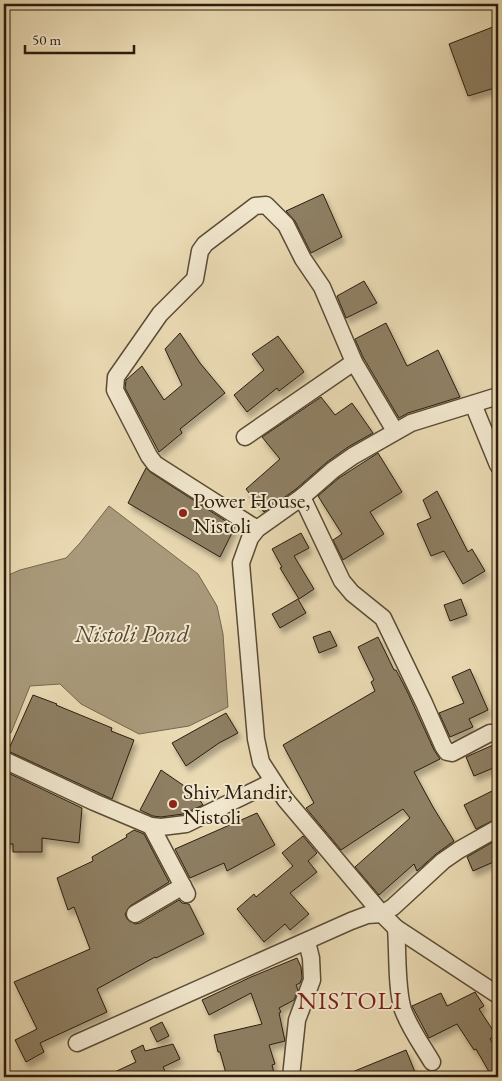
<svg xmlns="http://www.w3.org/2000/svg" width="502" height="1081" font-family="'EB Garamond',serif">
<defs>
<filter id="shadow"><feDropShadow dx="3" dy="5.5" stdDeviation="2.5" flood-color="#0004"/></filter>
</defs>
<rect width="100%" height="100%" fill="#eadab3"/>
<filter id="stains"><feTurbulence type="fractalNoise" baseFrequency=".004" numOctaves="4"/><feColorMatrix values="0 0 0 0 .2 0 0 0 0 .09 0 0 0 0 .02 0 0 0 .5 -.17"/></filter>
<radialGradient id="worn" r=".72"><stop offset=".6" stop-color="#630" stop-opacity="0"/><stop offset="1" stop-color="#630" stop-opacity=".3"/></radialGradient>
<path fill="#a99a7b" stroke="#76684f" d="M109,506l89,68 19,32 6,28 5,73 -39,19 -50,8 -58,-30 -21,-20 -30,2 -19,47 -7,-6v-150l16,-7 46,-12 14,-15z"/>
<g fill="#8e7f63" stroke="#2a1d0d" filter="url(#shadow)">
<path d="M498,25v62l-30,9 -19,-52z"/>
<path d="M323,194l19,43 -31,16 -16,-32 -9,-10z"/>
<path d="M364,281l13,22 -31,15 -9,-22z"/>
<path d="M386,323l21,43 31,-16 22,47 -52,16 -9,5 -36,-61 -8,-18z"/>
<path d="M180,333l20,30 25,30 -45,36 2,4 -23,19 -34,-64 1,-8 16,-14 22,34 18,-15 -17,-36z"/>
<path d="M278,336l26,36 -25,19 -2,-3 -30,24 -13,-17 30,-25 -12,-16z"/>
<path d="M321,397l14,18 17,-12 21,30 -25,14 -21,15 -31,27 -32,23 -18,-23 34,-30 -18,-22z"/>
<path d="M378,453l24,39 -32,20 14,22 -41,26 -10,-20 9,-6 -24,-38 21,-18z"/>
<path d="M146,468l4,4 85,55 -15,30 -92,-54z"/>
<path d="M437,491l31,61 4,-3 13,22 -22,13 -19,-33 -13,5 -14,-32 14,-6 -8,-18z"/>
<path d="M301,533l8,15 -15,8 20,33 -15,10 -19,-31 2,-1 -10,-18z"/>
<path d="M298,599l8,14 -26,15 -8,-14z"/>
<path d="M461,599l6,16 -17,6 -6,-16z"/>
<path d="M330,631l7,15 -18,7 -6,-16z"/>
<path d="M378,637l16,33h2l11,21 27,59 6,9 -26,13 19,35 21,34 -18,13 -19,17 -3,-7 -35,31 -24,-28 55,-49 -7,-9 -62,41 -35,-42 8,-5 -31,-58 92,-54 -4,-9 3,-2 -16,-33z"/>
<path d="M470,669l18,41 -19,9 4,8 -23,10 -11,-24 25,-10 -12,-26z"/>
<path d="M33,695l24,9 -1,1 56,23 -1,3 23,9 -22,59 -104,-48z"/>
<path d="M226,713l12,20 -19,10 -33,23 -14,-23z"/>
<path d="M493,745l5,14v7l-24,10 -8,-19z"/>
<path d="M161,770l35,24 7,11 -20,9 -22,3 -8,-1 -13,-6z"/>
<path d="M4,771l78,37 -3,35 -37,-5v14h-29v-8h-9z"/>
<path d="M498,788v30l-22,11 -12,-24z"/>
<path d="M257,813l18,32 -48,26 -3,-8 -34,15 -15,-29z"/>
<path d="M134,830l10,4 25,48 -39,24 -5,8 2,5 8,5 5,-1 39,-23 3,3 7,1 15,30 -48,24 -1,-1 -58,32 10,23 -67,31 4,9 -18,10 -11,-22 22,-11 -23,-47 76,-33 -16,-42 -6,3 -11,-32 36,-17 -1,-4 35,-20 -1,-2z"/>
<path d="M303,836l14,17 -9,8 9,11 -27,21 19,21 -19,16 -5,-6 -21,18 -27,-33 17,-15 2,3 37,-31 -11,-13z"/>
<path d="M498,839v21l-25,11 -6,-14z"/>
<path d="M297,958l4,9 1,11 -2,5 -4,2 2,5 -4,10 -15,8 2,4 -2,1 6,28 -16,4 6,19 -3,1 3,12h-48l-7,-25h-2l-4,-17 48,-11 -11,-31 -42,22 -7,-15 49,-23z"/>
<path d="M475,992l9,14 -5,3 17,26 -6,4 8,14v24h-6l-16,-28 -2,1 -17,-26 -28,14 -17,-32 29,-13 6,13z"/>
<path d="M162,1022l7,14 -12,6 -7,-14z"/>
<path d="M173,1044l7,15 -17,8 5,10h-64l32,-15 -5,-11 12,-6 2,6z"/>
<path d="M406,1050l11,27h-77z"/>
</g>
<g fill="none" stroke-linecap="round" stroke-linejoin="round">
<g stroke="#5a4c36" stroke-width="19">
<g id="street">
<path d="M498,396l-87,27 -58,33 -20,14 -31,27 -45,32 -7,9 -9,25 15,176 5,23 24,37 97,115 14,14 102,67"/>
<path d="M473,404l25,61"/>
<path d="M245,437l109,-75"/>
<path d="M302,497l40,84 10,12 31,25 41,85 19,43 4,6 5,1 38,-20h8"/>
<path d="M257,529l-102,-65 -6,-8 -34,-66 1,-13 44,-63 35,-35 5,-28 5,-7 50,-38 11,-1 20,20 17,34 19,28 32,75 41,69"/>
<path d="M4,760l90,42 57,24 10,1 25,-3 86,-42"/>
<path d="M151,826l36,68"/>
<path d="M135,914l48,-28"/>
<path d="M396,928c2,23 0,60 7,82 7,19 19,35 29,52"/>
<path d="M77,1043l274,-122 16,-6 15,-1 11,-7 50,-46 16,-11 39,-22"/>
<path d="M291,1077l6,-57 15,-40 -1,-22 -4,-16"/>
</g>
</g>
<use href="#street" stroke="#f1e7ce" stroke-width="16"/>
</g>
<g fill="#8f2418" stroke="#f1e7ce" stroke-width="2">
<circle cx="183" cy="513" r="5"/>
<circle cx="173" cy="804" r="5"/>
</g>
<g text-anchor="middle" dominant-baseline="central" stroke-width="4" stroke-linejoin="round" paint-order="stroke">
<g font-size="22" fill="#2a1d0d" stroke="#f1e7ce" text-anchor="start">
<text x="193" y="500">Power House,<tspan x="193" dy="25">Nistoli</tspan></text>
<text x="183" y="791">Shiv Mandir,<tspan x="183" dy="25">Nistoli</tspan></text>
</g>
<g font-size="24" font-style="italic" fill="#564934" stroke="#f1e7ce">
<text x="132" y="633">Nistoli Pond</text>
</g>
<g font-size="25" letter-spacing="1" fill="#7a1f14" stroke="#f1e7ce">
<text x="350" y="1000">NISTOLI</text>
</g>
</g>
<rect width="502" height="1081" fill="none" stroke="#eadab3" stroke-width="20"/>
<rect x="5" y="5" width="492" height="1071" fill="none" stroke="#2a1d0d" stroke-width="2.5"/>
<rect x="10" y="10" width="482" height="1061" fill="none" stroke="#2a1d0d"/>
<path d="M25 45v8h109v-8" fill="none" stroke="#2a1d0d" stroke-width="2.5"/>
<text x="32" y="45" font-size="15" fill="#2a1d0d" stroke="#f1e7ce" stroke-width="4" paint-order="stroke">50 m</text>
<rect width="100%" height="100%" filter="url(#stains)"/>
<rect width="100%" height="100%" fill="url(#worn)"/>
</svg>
